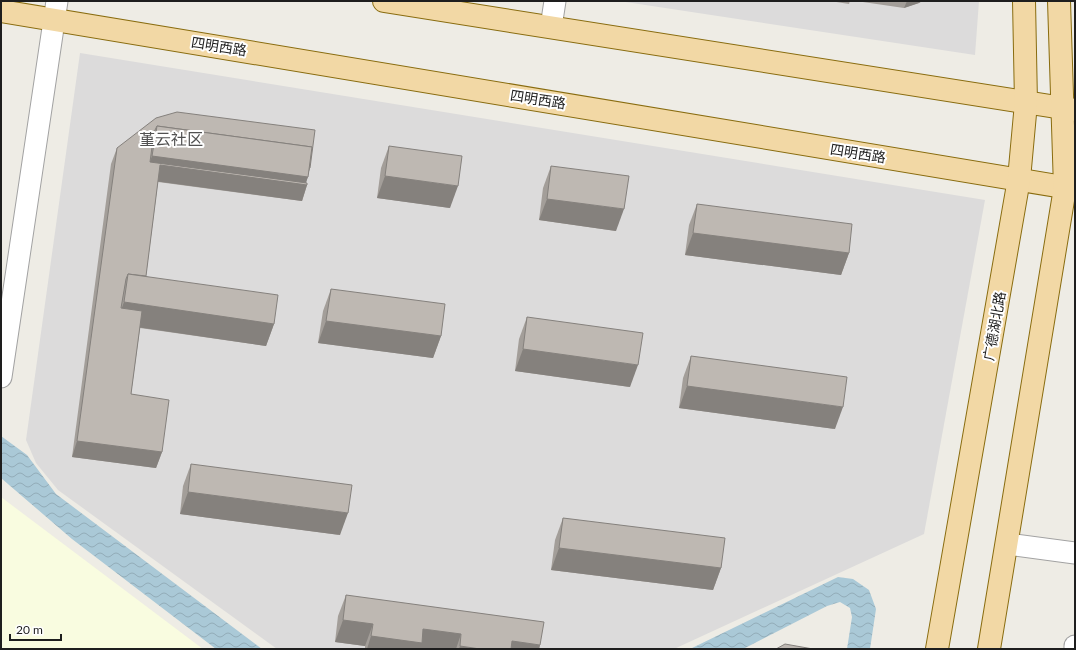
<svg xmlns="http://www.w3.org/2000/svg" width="1076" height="650" font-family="Lato,'Noto Sans SC',sans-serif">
<defs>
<pattern id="water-waves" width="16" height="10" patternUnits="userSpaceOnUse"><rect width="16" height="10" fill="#aac9d7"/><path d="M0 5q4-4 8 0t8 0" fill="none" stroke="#92acb8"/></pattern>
</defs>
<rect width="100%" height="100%" fill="#eeece5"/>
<g fill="#dcdbdb">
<path d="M619,1h360l-4,54z"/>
<path d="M80,53l905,147 -61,334 -250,115h-397l-219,-159 -22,-27 -10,-23z"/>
</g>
<path fill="#f9fce0" d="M1,497l202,152h-202z"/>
<g fill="url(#water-waves)">
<path d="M1,436l26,19 29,39 206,155h-46l-144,-110 -71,-61z"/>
<path d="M838,577l15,2 16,11 7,19 -6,40h-23l5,-32 -2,-9 -10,-6 -13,4 -84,43h-53z"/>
</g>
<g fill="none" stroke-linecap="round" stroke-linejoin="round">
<g stroke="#a2a2a2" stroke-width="23">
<g id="minor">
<path d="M551,27l4,-26"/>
<path d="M1,377l56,-376"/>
<path d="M1007,544l68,9"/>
<path d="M1075,649v-3"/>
</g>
</g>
<g stroke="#896c0f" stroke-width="24">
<g id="major">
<path d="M384,1l691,109"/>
<path d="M1,11l1074,178"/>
<path d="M937,649l82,-470 7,-76 -2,-102"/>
<path d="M989,649l76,-461 -6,-187"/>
</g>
</g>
<use href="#minor" stroke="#fff" stroke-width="21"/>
<use href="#major" stroke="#f2d8a5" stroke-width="22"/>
</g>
<g fill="#a39e99">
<path d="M830,1h20l-1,3z"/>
<path d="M856,1h66l-3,2 -15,5z"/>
<path d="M177,112l133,56 -4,15 1,2 -5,16 -144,-19 -12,94 128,48 -8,22 -126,-18 -9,66 31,58 -6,16 -84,-11 39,-293 6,-16z"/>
<path d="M389,146l61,62 -73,-10 4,-30z"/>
<path d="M551,166l65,65 -77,-11 4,-32z"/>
<path d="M697,204l152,49 -8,22 -156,-20 4,-30z"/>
<path d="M331,289l110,47 -8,22 -115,-15 5,-32z"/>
<path d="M527,317l103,70 -115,-16 4,-32z"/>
<path d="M691,356l144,73 -156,-21 4,-30z"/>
<path d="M191,464l149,71 -160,-21 3,-28z"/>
<path d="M563,518l158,50 -8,22 -162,-20 4,-30z"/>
<path d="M346,595l194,50 -1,4h-174v-3l-30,-4 3,-26z"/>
</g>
<g fill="#85817d">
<path d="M907,1h15l-3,2 -15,5z"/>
<path d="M152,156l156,12h2l-3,9h1l-3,8h2l-5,16 -148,-20 -10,-3z"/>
<path d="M385,176l73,10 -8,22 -73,-10z"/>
<path d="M547,199l77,10 -8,22 -77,-11z"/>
<path d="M693,233l156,20 -8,22 -156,-20z"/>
<path d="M124,302l150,22 -8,22 -150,-22z"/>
<path d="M326,321l115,15 -8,22 -115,-15z"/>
<path d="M523,349l115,16 -8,22 -115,-16z"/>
<path d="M687,386l156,21 -8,22 -156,-21z"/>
<path d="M77,441l85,11 -6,16 -84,-11z"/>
<path d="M188,492l160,21 -8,22 -160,-21z"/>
<path d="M559,548l162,20 -8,22 -162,-20z"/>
<path d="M343,620l30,4 -8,22 -30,-4z"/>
<path d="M423,629l38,5 -5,15h-89l4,-13z"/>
<path d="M512,641l28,4 -1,4h-30z"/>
<path d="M460,646l20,3h-21z"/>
</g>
<g fill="#beb8b2" stroke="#85817d">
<path d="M177,112l138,18 -5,38h-1l3,-21 -155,-21 -3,6 -4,30 157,21v2l-147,-20 -14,111 -18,-2 -2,5 -5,29 21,3 -11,83 38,6 -7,52 -85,-11 40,-293 39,-30z"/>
<path d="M157,126l155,21 -4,30 -156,-21z"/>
<path d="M389,146l73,10 -4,30 -73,-10z"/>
<path d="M551,166l78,10 -5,33 -77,-10z"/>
<path d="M697,204l155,20 -3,29 -156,-20z"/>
<path d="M128,274l150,21 -4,29 -150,-22z"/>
<path d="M331,289l114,15 -4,32 -115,-15z"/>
<path d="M527,317l116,16 -5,32 -115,-16z"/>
<path d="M691,356l156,21 -4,30 -156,-21z"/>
<path d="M191,464l161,21 -4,28 -160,-21z"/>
<path d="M563,518l162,20 -4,30 -162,-20z"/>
<path d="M346,595l198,27 -4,23 -28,-4 -1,8h-31l-20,-3 1,-12 -38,-5 -1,14 -51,-7 2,-12 -30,-4z"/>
<path d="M785,644l28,5h-37z"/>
</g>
<g text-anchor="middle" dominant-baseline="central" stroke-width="4" stroke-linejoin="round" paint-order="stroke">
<g font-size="14" fill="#1e1e1e" stroke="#fff">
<text transform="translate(219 46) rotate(9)">四明西路</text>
<text transform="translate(538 99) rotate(9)">四明西路</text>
<text transform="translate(858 153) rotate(9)">四明西路</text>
<text transform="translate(994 326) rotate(-80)">广德湖北路</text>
</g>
<g font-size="16" fill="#515151" stroke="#fff">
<text x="171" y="138">堇云社区</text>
</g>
</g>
<rect width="1076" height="650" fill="none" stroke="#1e1e1e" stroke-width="4"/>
<path d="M10 634v6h51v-6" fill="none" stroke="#1e1e1e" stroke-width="2"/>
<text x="16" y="634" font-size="12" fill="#1e1e1e" stroke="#ffffff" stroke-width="3" paint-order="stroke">20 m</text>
</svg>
